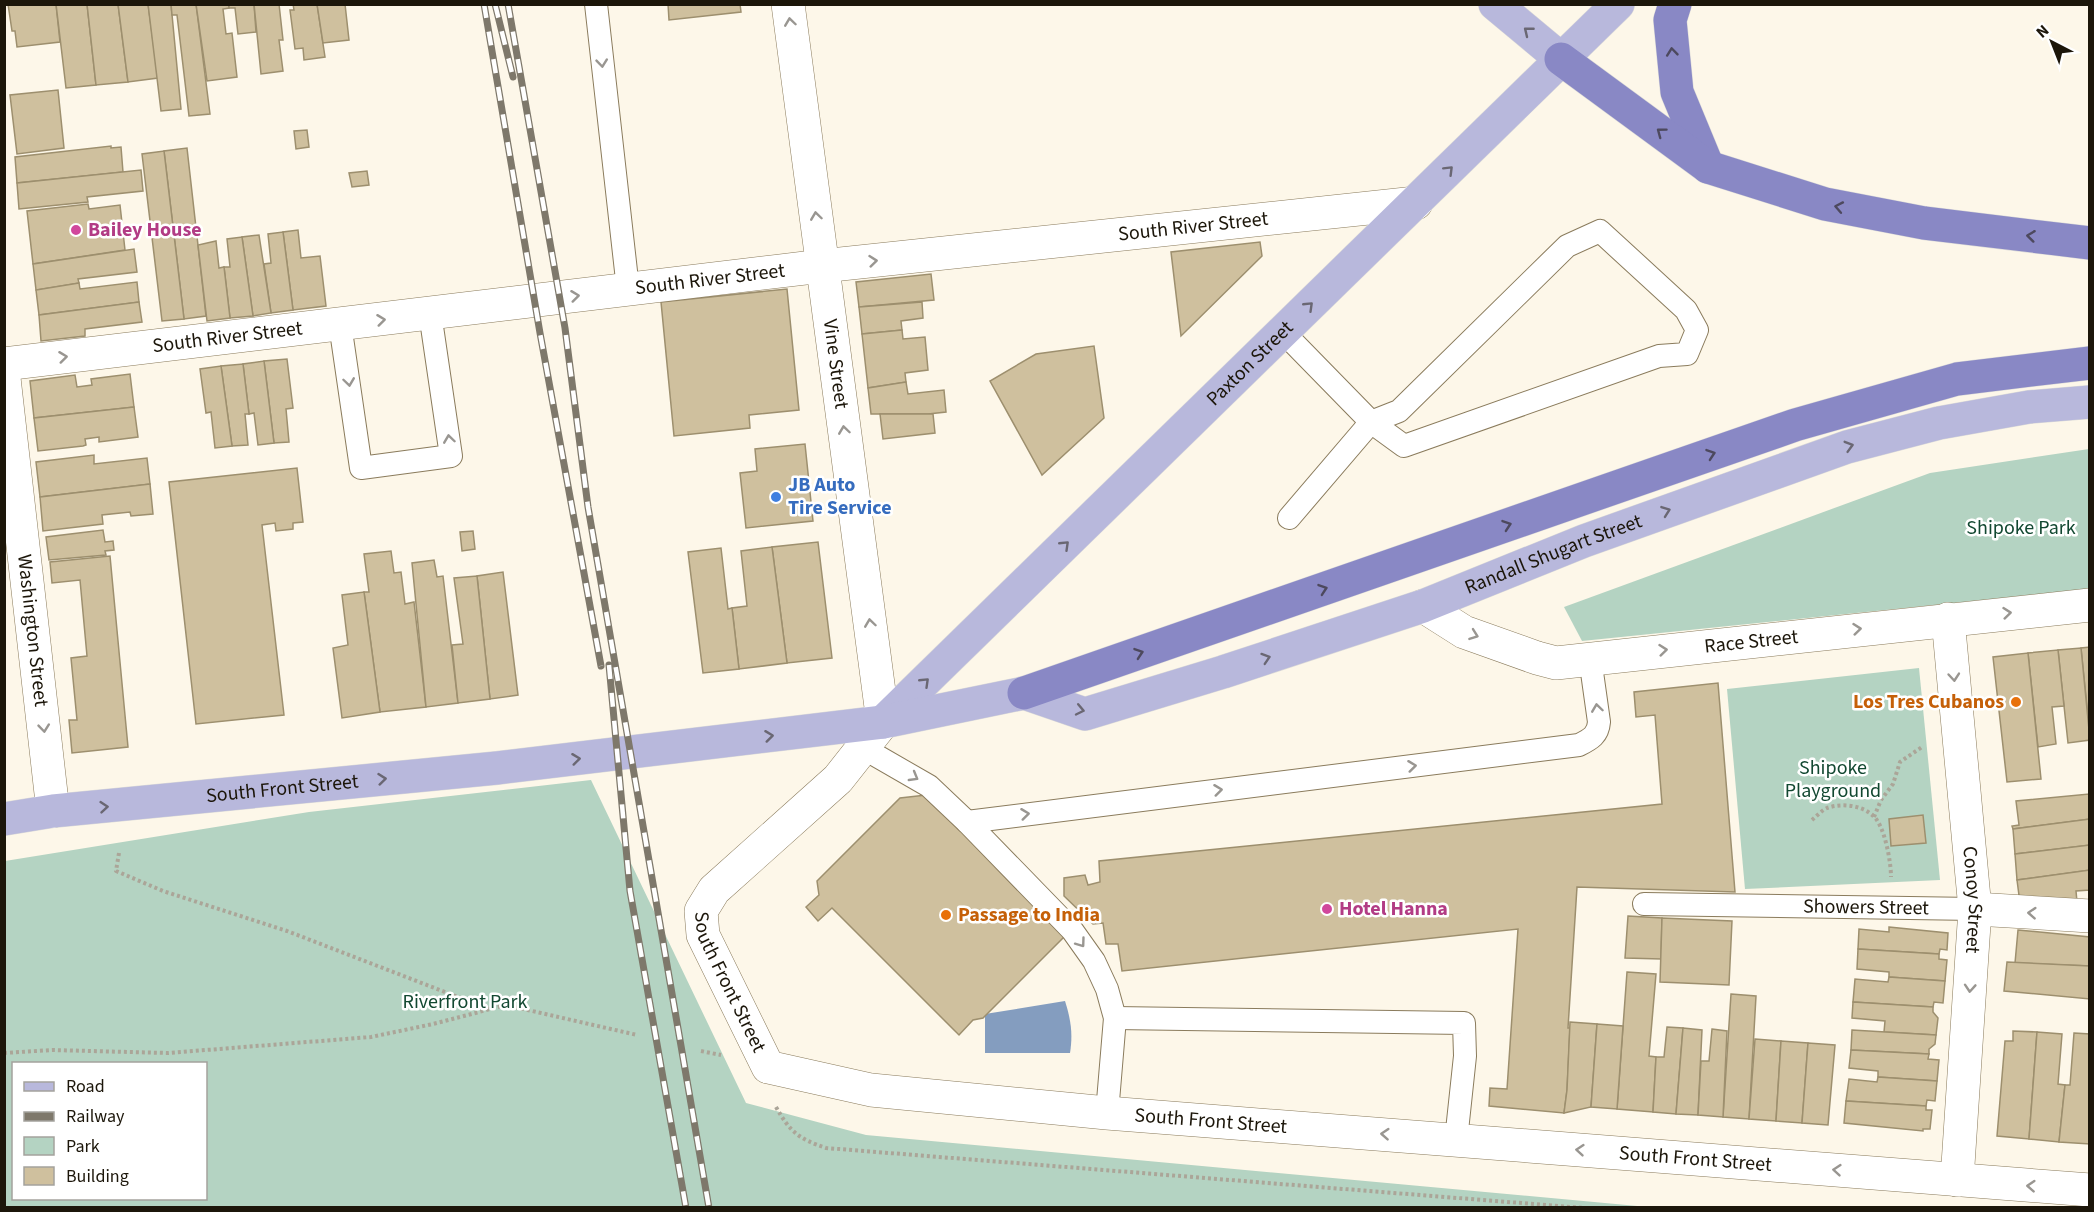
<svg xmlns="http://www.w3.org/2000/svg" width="2094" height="1212" font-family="'Source Sans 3',sans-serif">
<rect width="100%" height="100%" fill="#fdf7e9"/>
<g fill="#b4d3c2" fill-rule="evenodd">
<path d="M2089,449v140l-507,52 -18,-34 366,-134z"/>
<path d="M1919,668l21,212 -195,9 -18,-200z"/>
<path d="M591,780l155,323 120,32 782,72h-1643v-346l304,-49zM14,1064h192v134h-192z"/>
</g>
<path fill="#849dbf" d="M1065,1001c6,19 8,33 5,52h-85v-39z"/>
<g fill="#cfc09e" stroke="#9d8f6e" stroke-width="1.5">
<path d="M8,4h48l4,38 -43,5 -2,-16h-3z"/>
<path d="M56,4h31l9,81 -30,3z"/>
<path d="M87,4h31l10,78 -32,3z"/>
<path d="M118,4h30l10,74 -30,4z"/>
<path d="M148,4h23l10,105 -20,2z"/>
<path d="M171,4h25l14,110 -21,2 -12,-101h-5z"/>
<path d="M196,4h33v4l-6,1 3,25 6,-1 5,44 -30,4z"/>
<path d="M229,4h25l2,28 -18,2 -3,-26h-6z"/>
<path d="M254,4h25l4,36h-4l4,31 -22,3z"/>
<path d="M293,4h24l8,53 -21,3 -1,-12 -8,1 -5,-39h4z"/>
<path d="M317,4h28l4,36 -26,3z"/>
<path d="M668,4h72l1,8 -72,8z"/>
<path d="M58,90l6,58 -47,6 -7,-59z"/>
<path d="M307,130l2,17 -13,2 -2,-18z"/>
<path d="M111,146v2l10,-1 2,25 -106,11 -2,-26z"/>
<path d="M187,148l19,168 -22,3 -20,-168z"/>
<path d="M164,151l20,168 -22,2 -20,-167z"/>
<path d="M141,170l2,21 -56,6 1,5 -69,7 -2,-26z"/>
<path d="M367,171l2,14 -17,2 -3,-14z"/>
<path d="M88,204l1,5 31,-4 5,45 -92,14 -6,-53z"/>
<path d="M298,230l3,28 19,-2 6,50 -33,4 -10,-78z"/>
<path d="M283,232l10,78 -22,3 -7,-49 7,-1 -3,-29z"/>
<path d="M259,235l12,78 -18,3 -11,-79z"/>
<path d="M242,237l11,79 -23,2 -6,-51h6l-3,-28z"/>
<path d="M216,241l3,27 5,-1 6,51 -23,3 -9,-76z"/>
<path d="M1260,242l2,14 -81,80 -10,-84z"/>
<path d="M134,249l3,23 -59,7 1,4 -43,7 -3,-26z"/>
<path d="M931,274l3,26 -75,7 -3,-25z"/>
<path d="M137,282l2,20 -100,13 -3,-25 43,-7 1,6z"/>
<path d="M787,289l12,121 -50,5 1,13 -76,8 -13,-134z"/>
<path d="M139,302l3,20 -57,7v7l-44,5 -2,-26z"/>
<path d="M922,302l1,16 -22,3 1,9 -40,4 -3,-27z"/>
<path d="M902,330l1,9 22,-2 3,33 -23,3 1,9 -38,6 -6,-54z"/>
<path d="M1094,346l10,72 -62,57 -52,-94 46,-27z"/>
<path d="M287,359l6,49 -7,1 3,33 -15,1 -10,-82z"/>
<path d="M264,361l10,82 -16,2 -4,-32 -5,1 -6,-50z"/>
<path d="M243,364l6,50h-4l3,31 -16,1 -11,-80z"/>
<path d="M221,366l11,80 -17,2 -4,-36 -5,1 -6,-44z"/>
<path d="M130,374l4,33 -100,11 -4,-37 45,-6 2,12 15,-2 -1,-6z"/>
<path d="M906,382l2,12 36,-4 2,22 -18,2h-57l-3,-26z"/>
<path d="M134,407l4,30 -39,5v-5l-14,2 1,6 -3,1 -45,5 -4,-33z"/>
<path d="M880,414h53l2,19 -52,6z"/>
<path d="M805,444l8,77 -67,7 -6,-55 17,-2 -2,-22z"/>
<path d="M94,455v9l53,-6 3,26 -110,13 -4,-35z"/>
<path d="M297,468l6,54 -10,1v6l-17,2 -1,-8 -13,2 22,190 -88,9 -27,-242z"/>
<path d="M150,484l3,30 -22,2 -1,-4 -28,3 1,9 -60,7 -3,-34z"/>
<path d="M103,530l2,12 8,-1 1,9 -9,1 1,4 -57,5 -3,-23z"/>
<path d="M473,531l2,18 -13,2 -2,-19z"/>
<path d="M818,542l14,116 -45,5 -15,-116z"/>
<path d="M772,547l15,116 -48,6 -7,-61 15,-2 -6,-55z"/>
<path d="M721,548l7,61 4,-1 7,61 -36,4 -15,-121z"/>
<path d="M391,551l3,22 7,-1 4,32 9,-2 12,105 -46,5 -16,-120h5l-5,-38z"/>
<path d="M110,556l18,191 -56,6 -3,-33h8l-6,-62 16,-2 -7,-76 -28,3 -2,-21z"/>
<path d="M434,560l3,17 6,-1 15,127 -32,4 -14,-144z"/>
<path d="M503,572l15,123 -28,4 -13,-123z"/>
<path d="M477,576l13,123 -32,4 -6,-58 11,-1 -9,-66z"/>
<path d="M364,592l16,120 -38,6 -9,-70 15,-3 -6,-50z"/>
<path d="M2090,647v89l-9,-88z"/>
<path d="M2081,648l9,92 -22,3 -10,-93z"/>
<path d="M2058,650l6,56 -12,1 4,37 -18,3 -10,-94z"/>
<path d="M2028,653l13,126 -34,3 -14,-125z"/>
<path d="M1718,683l17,209 -158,-5 -9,141h2l-3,62 -3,23 -75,-7 1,-18 17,1 11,-160 -396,42 -4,-27h-12l-3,-21 -10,1 -29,-28v-18l21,-3 3,10 12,-3 -1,-21 563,-57 -7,-89 -19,2 -2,-25z"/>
<path d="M935,794l133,139 -85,85 -10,2 -14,15 -127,-127 -14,13 -12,-14 13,-12 -2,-14 83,-83z"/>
<path d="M2089,794l1,25 -77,10 -1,-3 7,-1 -3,-24z"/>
<path d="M1923,815l3,28 -35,3 -2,-27z"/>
<path d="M2090,819v26l-75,9 -2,-25z"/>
<path d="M2090,845v25l-73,10 -2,-26z"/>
<path d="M2090,870v20l-14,1 1,11 -57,1 -3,-23z"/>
<path d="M1628,916l34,2 -1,41 -36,-1z"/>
<path d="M1662,918l70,3 -3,64 -69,-3z"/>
<path d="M1889,927l59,6 -1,17 -7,-1 -1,5 -81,-5 1,-20 30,3z"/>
<path d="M2018,930l72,7v29l-75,-3z"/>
<path d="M1858,949l81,5v5l8,1 -2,21 -56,-4v-5l-32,-3z"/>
<path d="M2007,962l83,4v33l-86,-8z"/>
<path d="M1627,972l29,2 -7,82 7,1 -3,55 -36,-3z"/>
<path d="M1889,977l56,4 -2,22 -9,-1 -1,5 -80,-5 2,-23 33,3z"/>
<path d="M1731,994l25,2 -7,123 -26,-2z"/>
<path d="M1853,1002l80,5v5l5,6 -2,17 -52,-3 1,-11 -33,-3z"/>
<path d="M1570,1022l27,2 -6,83 -27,6 3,-23z"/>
<path d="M1597,1024l26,2 -6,83 -26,-2z"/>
<path d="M1667,1027l16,1 -7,86 -23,-2 3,-55h8z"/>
<path d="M1683,1028l19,2 -4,85 -22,-1z"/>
<path d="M1712,1029l15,2 -4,86 -25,-2 3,-54h8z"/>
<path d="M1852,1030l84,5 -1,9 -6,5v5l-78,-4z"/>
<path d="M2013,1031l24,1 -8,107 -32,-3 8,-95h8z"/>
<path d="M2037,1032l25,2 -4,50 7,1 -6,57 -30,-3z"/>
<path d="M2074,1033l16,1v110l-31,-2 6,-57h5z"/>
<path d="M1755,1039l26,2 -5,80 -27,-2z"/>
<path d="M1781,1041l27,2 -6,80 -26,-2z"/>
<path d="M1808,1043l27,2 -7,80 -26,-2z"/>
<path d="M1851,1050l78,4 -1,5 11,1 -2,21 -59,-4v-6l-29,-3z"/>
<path d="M1878,1077l59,4 -2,20 -8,-1 -1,6 -80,-5 3,-22 28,3z"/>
<path d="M1846,1101l80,5v4h6l-2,19h-7v2l-79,-8z"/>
</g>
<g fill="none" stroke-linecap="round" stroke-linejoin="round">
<g stroke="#8a7b5c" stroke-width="24">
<g id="lane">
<path d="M596,4l32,285"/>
<path d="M340,324l21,144 90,-12 -21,-143"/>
<path d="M1283,332l88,90 28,-11 168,-165 33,-15 86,79 11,20 -10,24 -28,2 -255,90 -33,-24 -82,96"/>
<path d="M863,748l66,38 38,36 105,108 22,31 13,28 8,29 -8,95"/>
<path d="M967,822l612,-77c12,-6 19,-10 20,-23l-9,-64"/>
<path id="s1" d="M1644,904l331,5"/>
<path d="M1115,1018l349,5 1,33 -9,84"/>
</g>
</g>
<g stroke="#8a7b5c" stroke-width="34">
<g id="street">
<path id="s2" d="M788,4l95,718 -45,57 -124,111 -13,21 2,24 65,132 103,23 236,23 983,77"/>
<path id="s3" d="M4,364l818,-98 594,-63"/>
<path id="s4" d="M4,378l49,433"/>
<path id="s5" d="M1423,606l41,26 73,26 19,5 534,-58"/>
<path id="s6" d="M1948,619l27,290 -18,271"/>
<path d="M1975,909l115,7"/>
</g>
</g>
<g stroke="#dbdad8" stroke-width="34">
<g id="primary">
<path d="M1495,4l66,55"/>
<path id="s7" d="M883,722l735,-718"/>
<path id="s8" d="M4,819l49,-8 444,-43 386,-46 141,-29 61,21 138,-42 200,-66 161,-65 263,-94 92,-24 90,-16 61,-5"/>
</g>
</g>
<g stroke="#dbdad8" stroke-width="34">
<g id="highway">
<path d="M1675,4l-5,16 7,72 31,75"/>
<path d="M1561,59l147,108 117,37 99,19 166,20"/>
<path d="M1024,693l771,-268 162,-46 133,-16"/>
</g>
</g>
<g stroke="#aba598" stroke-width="4" stroke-dasharray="3 3" stroke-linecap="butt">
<path d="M1874,817l7,-17 12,-16 7,-22 22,-15"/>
<path d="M1812,820c5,-4 10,-10 15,-12 17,-6 42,-2 51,14 8,13 13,41 13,55"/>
<path d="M119,853l-3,18 47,20 124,40 202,78"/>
<path d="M701,1051l20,4"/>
<path d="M4,1053l48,-3 116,3 203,-16 62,-13 73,-19 131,30"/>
<path d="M776,1107c14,25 23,32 50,41l758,60"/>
</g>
<use href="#lane" stroke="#fff" stroke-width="22"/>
<use href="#street" stroke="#fff" stroke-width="33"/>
<use href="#primary" stroke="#b8b8dc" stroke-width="33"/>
<use href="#highway" stroke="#8988c5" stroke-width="33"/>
<g stroke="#7e786b" stroke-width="7">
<g id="rail">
<path d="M484,4l56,329 61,333"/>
<path d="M495,4l18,73"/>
<path d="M508,4l57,324 23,179 121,701"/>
<path d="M609,665l21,226 56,317"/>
</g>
</g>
<use href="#rail" stroke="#fff" stroke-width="4.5" stroke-dasharray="14" stroke-linecap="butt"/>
</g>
<defs><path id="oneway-chevron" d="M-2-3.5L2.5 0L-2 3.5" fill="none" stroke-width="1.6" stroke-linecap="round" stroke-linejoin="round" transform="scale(1.5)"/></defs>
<g stroke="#999691">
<use href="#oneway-chevron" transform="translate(790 22) rotate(-98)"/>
<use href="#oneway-chevron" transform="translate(602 63) rotate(84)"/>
<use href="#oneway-chevron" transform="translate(816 216) rotate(-98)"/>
<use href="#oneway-chevron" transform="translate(873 261) rotate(-6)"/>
<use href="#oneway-chevron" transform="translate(575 296) rotate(-7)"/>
<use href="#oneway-chevron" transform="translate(381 320) rotate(-7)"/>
<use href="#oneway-chevron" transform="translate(63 357) rotate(-7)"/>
<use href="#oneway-chevron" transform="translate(349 382) rotate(82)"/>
<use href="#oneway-chevron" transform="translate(844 430) rotate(-98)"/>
<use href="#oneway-chevron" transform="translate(449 439) rotate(-98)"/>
<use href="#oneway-chevron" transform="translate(2007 613) rotate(-6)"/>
<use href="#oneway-chevron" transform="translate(870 623) rotate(-98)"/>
<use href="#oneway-chevron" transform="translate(1857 629) rotate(-6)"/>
<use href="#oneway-chevron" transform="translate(1474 635) rotate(20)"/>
<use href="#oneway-chevron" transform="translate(1663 650) rotate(-6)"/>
<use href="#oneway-chevron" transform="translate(1954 677) rotate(85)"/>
<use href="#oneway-chevron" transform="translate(1597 708) rotate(-98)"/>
<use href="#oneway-chevron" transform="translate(44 728) rotate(84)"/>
<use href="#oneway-chevron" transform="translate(1412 766) rotate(-7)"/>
<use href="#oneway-chevron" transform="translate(914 777) rotate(30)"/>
<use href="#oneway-chevron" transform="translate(1218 790) rotate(-7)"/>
<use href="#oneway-chevron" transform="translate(1025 814) rotate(-7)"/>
<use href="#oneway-chevron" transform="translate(2032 913) rotate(-176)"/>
<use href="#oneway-chevron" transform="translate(1081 943) rotate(54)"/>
<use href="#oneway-chevron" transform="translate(1970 988) rotate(94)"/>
<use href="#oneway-chevron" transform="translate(1385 1134) rotate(-176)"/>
<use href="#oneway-chevron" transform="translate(1580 1150) rotate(-175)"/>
<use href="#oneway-chevron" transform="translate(1837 1170) rotate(-175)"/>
<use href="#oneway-chevron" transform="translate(2031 1186) rotate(-176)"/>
</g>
<g stroke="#6a6773">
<use href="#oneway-chevron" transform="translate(1528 31) rotate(-141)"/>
<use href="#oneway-chevron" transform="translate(1449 170) rotate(-45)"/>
<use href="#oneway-chevron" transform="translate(1309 306) rotate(-44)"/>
<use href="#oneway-chevron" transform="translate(1849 446) rotate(-16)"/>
<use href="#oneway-chevron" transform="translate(1666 511) rotate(-20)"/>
<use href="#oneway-chevron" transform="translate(1065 545) rotate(-44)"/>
<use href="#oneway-chevron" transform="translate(1266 658) rotate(-18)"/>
<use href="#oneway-chevron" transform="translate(925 682) rotate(-44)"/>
<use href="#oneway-chevron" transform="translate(1080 710) rotate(12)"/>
<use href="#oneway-chevron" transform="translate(769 736) rotate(-7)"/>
<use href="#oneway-chevron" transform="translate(576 759) rotate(-7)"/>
<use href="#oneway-chevron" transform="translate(382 779) rotate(-6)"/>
<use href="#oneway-chevron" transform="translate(104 807) rotate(-5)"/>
</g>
<g stroke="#4d495e">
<use href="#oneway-chevron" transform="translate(1672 52) rotate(-96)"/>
<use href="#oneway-chevron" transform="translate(1661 132) rotate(-143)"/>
<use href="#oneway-chevron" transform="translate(1839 207) rotate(-169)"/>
<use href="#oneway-chevron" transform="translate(2031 236) rotate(-173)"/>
<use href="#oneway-chevron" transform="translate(1711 454) rotate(-19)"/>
<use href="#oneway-chevron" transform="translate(1507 525) rotate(-19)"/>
<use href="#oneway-chevron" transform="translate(1323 589) rotate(-19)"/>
<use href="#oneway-chevron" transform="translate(1139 653) rotate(-19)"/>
</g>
<g fill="#d1479c" stroke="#fff" stroke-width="2">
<circle cx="76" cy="230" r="6"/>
<circle cx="1327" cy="909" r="6"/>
</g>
<circle fill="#3f7fe0" stroke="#fff" stroke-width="2" cx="776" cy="497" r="6"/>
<g fill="#e8710a" stroke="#fff" stroke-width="2">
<circle cx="2016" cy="702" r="6"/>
<circle cx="946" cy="915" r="6"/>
</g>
<g text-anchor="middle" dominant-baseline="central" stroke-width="5" stroke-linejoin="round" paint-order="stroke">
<g font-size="20" fill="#1c160a" stroke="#fff">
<text stroke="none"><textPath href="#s3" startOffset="1197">South River Street</textPath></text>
<text stroke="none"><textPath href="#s3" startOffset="711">South River Street</textPath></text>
<text stroke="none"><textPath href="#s3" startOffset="225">South River Street</textPath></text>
<text stroke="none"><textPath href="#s7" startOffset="513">Paxton Street</textPath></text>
<text stroke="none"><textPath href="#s2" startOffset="363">Vine Street</textPath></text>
<text stroke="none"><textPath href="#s8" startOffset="1588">Randall Shugart Street</textPath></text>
<text stroke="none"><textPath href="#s4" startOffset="254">Washington Street</textPath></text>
<text stroke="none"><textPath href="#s5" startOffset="342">Race Street</textPath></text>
<text stroke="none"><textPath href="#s8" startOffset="280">South Front Street</textPath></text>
<text stroke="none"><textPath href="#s6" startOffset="282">Conoy Street</textPath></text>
<text stroke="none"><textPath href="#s1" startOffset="222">Showers Street</textPath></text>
<text stroke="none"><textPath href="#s2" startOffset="1065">South Front Street</textPath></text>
<text stroke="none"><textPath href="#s2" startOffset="1606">South Front Street</textPath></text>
<text stroke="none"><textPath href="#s2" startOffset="2092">South Front Street</textPath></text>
</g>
<g font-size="20" font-weight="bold" fill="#b23c85" stroke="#fff" text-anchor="start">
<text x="88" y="230">Bailey House</text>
<text x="1339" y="909">Hotel Hanna</text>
</g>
<g font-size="20" font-weight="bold" fill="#366cbe" stroke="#fff" text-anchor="start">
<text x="788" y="485">JB Auto<tspan x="788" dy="23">Tire Service</tspan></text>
</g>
<g font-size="20" fill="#124831" stroke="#fff">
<text x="2021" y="528">Shipoke Park</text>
<text x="1833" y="768">Shipoke<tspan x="1833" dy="23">Playground</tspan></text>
<text x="465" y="1002">Riverfront Park</text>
</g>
<g font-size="20" font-weight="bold" fill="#c56008" stroke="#fff" text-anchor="end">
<text x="2004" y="702">Los Tres Cubanos</text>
<text x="958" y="915" text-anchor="start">Passage to India</text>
</g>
</g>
<rect width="2094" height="1212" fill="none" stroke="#1c160a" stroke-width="12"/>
<rect x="12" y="1062" width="195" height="138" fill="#ffffff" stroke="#a4a29d" stroke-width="1.5"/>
<rect x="24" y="1082" width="30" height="9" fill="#b8b8dc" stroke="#a4a29d" stroke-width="1.5"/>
<text x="66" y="1092" font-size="18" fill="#1c160a">Road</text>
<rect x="24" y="1112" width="30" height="9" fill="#7e786b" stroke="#a4a29d" stroke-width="1.5"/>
<text x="66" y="1122" font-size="18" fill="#1c160a">Railway</text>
<rect x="24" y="1137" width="30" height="18" fill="#b4d3c2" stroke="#a4a29d" stroke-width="1.5"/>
<text x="66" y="1152" font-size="18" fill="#1c160a">Park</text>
<rect x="24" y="1167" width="30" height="18" fill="#cfc09e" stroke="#a4a29d" stroke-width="1.5"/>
<text x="66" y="1182" font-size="18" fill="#1c160a">Building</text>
<g transform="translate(2052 42) rotate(318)" stroke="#ffffff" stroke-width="4.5" paint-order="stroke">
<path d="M0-4.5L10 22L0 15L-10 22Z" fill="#1c160a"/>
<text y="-9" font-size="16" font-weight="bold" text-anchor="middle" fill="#1c160a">N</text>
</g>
</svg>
